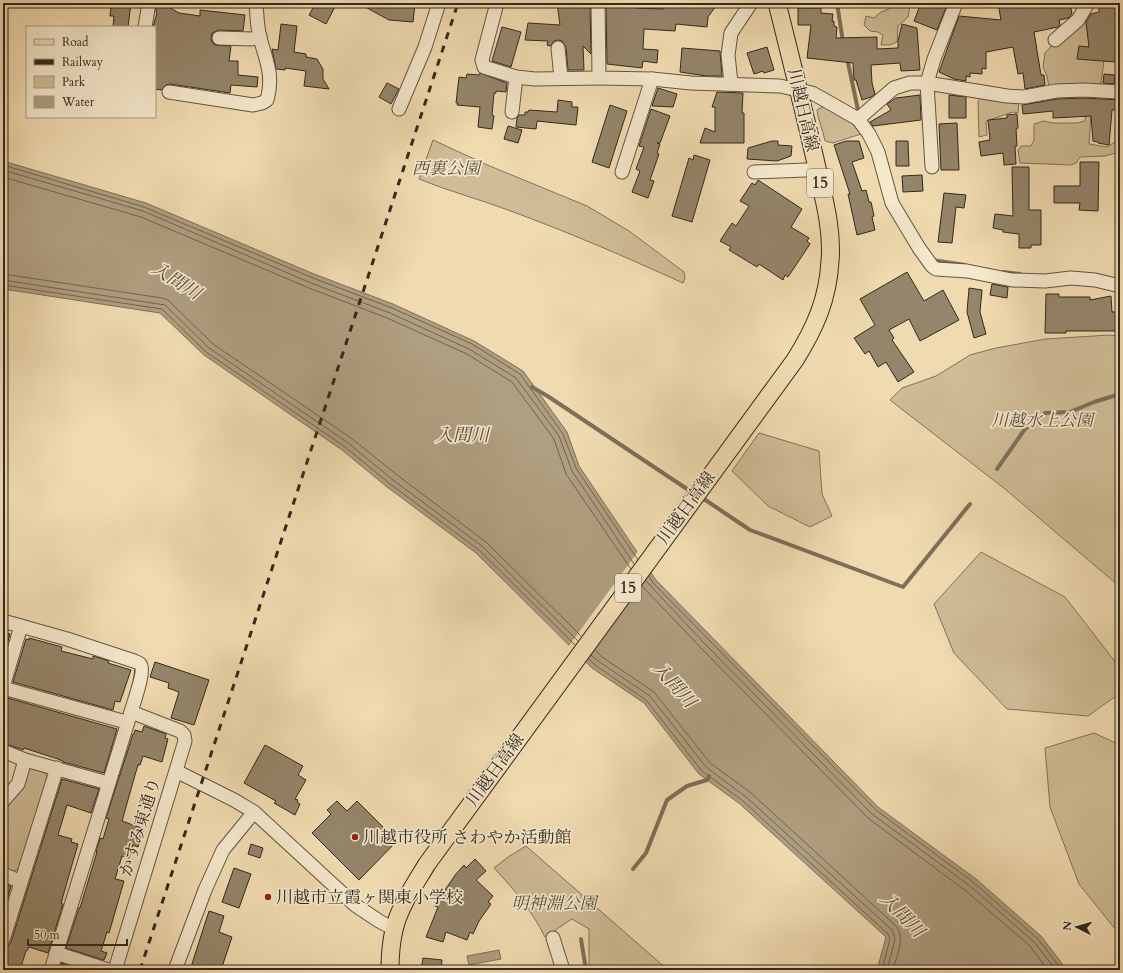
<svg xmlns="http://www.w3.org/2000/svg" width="1123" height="973" font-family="Cardo,'Noto Serif JP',serif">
<rect width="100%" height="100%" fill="#f0dbb0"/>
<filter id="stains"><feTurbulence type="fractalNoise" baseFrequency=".005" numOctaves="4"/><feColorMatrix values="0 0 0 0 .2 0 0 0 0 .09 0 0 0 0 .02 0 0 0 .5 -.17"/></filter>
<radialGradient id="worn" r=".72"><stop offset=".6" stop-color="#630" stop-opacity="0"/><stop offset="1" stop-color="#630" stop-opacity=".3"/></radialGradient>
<g fill="#d0bd97" stroke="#81725b">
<path d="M896,3h7l7,3 -2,11 -10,9 -1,16 -7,3h-9l2,-10 -5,-3 -8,-1 -6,-6 2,-9 8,2 7,-6 10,-4z"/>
<path d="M1084,21l14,2 8,21 -5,40 -11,3h-41l-2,-11 -4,-9 2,-14 9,-10z"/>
<path d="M983,96l36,6 -1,11 -5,-1 -27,9 1,14 -8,2 -1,-36z"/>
<path d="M1087,96h5l-3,48 18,3 8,-5v-16l5,-4v30l-15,4 -25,1 -4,6 -5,2 -51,-2 -2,-13 3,-4h10l3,-6v-16l10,-3 8,2h25l8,-2z"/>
<path d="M826,105l30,21 8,7 -31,10 -8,-2c-2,-11 -7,-21 -8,-31z"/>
<path d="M433,140l52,24 102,42 42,25 55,41 1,6 -2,5c-57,-26 -115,-51 -175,-73 -29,-11 -60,-19 -89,-31z"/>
<path d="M1109,335l11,1v251l-115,-98 -115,-89 12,-12 34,-12 34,-21 26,-7 50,-9z"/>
<path d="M759,433l60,18 3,43 10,22 -22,11 -42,-21 -36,-35z"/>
<path d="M981,552l84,45 55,71v25l-32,23 -81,-7 -53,-56 -20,-49z"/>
<path d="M1094,733l26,12v190l-41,-51 -29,-77 -5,-59z"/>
<path d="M31,768c10,1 14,3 17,12l-27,86 -6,5 -9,-1 -3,-2v-60l3,-2 20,-33z"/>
<path d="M526,846l142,124h-78l-1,-6v-35l-17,-10 -27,18c-13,-26 -31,-48 -51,-69l14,-11z"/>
</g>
<g fill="#af9e7f" stroke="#7d6f59">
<path d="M3,161l143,42 168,71 79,30 81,37 49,30 44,61 12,34 77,114 222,227 98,72 65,57 26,34h-190l9,-33 -146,-133 -41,-30 -55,-71 -52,-35 -116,-115 -89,-66 -45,-37 -138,-95 -44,-42 -157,-24z"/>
<path d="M499,950l2,9 -32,6 -2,-9z"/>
</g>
<path fill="#f0dbb0" d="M639,550l12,19 -68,93 -15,-15z"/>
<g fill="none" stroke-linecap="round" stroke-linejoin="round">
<g stroke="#70634f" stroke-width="1">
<path d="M3,165l141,42 169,71 79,30 80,36 48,30 43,60 13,34 62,92"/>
<path d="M3,170l140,41 168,72 79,30 79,36 47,29 43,58 13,35 62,93"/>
<path d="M3,177l138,40 168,71 78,30 80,36 45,28 42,57 12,35 65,95"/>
<path d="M3,274l159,24 6,2 45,44 138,94 46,37 89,67 95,94"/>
<path d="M3,280l162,25 44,43 138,94 46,38 89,66 96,95"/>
<path d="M3,285l159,24 44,43 138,94 46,38 89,66 96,95"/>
<path d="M649,576l4,7 223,227 97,72 65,57 24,31"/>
<path d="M646,581l60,64 166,169 98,72 64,56 22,28"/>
<path d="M642,586l60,63 166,169 98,73 64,55 18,24"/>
<path d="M595,650l7,7 52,35 56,71 40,29 146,134c10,12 0,31 -3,44"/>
<path d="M591,655l7,6 52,35 56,71 40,30 146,133 3,9 -8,31"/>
<path d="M589,659l6,6 51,35 56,71 41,30 145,133 2,5 -8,31"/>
</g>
<g stroke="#7d6f59" stroke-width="4">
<path d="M837,3l6,39"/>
<path d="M847,58l11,52"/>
<path d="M932,260l33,5"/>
<path d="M1003,272l17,2"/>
<path d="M532,387l17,10 144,96"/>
<path d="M997,469l28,-40 20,-16 25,-1 24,-10 26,-8"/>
<path d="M701,497l49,33 153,57 67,-83"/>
<path d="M633,869l13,-16 21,-53 20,-14 20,-6 2,-4"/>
<path d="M581,939l5,31"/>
</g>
</g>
<g fill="#95856a" stroke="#32281f">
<path d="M116,3h15l-3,24h-15l1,-11h-4l1,-11 5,1z"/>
<path d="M159,3h3l17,10 21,3v-6l45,5 -2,16 -24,-1 -7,3 -1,5 1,4 3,3 16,1 -2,15h9v14l20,2 -1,10 -26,-2 -1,8 -60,-9 -4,1 -5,5 -6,-1v-62h-2l4,-14 -1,-1v-5z"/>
<path d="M316,3h21l-11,21 -17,-9z"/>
<path d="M358,3h57l-2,19 -24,-2z"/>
<path d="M557,3h18v2l8,-1v4l7,-1 1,47 -8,-8 1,24h-16l-2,-23 -4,-6 -4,-1 -4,1 -4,5 -3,-1 1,-4 -23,-1 3,-17 32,2z"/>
<path d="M606,3h30v5l27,1v-6h55l-10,14 -1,10 -31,-3 -1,7 -31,-2 -1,20 15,1 -1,13 -14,-2 -1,7 -35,-4z"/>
<path d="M921,3h20l6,2 -10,25 -23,-9z"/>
<path d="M998,3h16l1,4 6,-1v2l23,-5h26l2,11 -4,4 -9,2 1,5 -2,2 -24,5 7,43h3l1,10 -20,4 -2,-16 -5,1 -5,-27 -27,5v17l-4,-1v6l-12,-1v4l-4,-1v5l-12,-2 -15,-7 20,-56 42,4z"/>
<path d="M1116,3l1,26h2l-1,17h-1l-2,16 -38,-3 2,-13 10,1 -3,-25 5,-8 8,-2v-8z"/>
<path d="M798,8h23v5l12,1 -1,7h2v5l3,1 -1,11 41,-1v12l21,-1v-7l4,-17 15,4 3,42 -19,1 -1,-8 -29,2 1,18 3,11 -4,3 -9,3 -6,-20h-2l-1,-17 -46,-5 4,-33h-13z"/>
<path d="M281,24l16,2 -3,26 12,2v3l11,2 6,10v10l6,10 -25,-3 2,-15 -21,-3v2l-9,-1 -4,-20 6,1z"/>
<path d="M502,27l19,5 -10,35 -19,-6z"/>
<path d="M767,47l7,23 -10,3 -1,-2 -9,3 -7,-21z"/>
<path d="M682,48l38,3 2,25h-16l-26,-4z"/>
<path d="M480,73l27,10 -1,9 -10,-1v2h-2l-2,22 2,1 -2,13 -14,-2 2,-20 -23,-2 1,-2h-2l3,-26 7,1 1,-4 12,1z"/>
<path d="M1104,74l11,1 -1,9 -11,-1z"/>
<path d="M387,83l12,6 -8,15 -12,-7z"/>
<path d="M658,88l19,6 -4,13 -21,-1z"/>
<path d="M717,92l26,1 -1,20h2v30h-44l5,-15 10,4v-25h-3z"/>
<path d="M920,95l1,25 -48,6 -3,-4 21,-12 -4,-6 9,-6z"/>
<path d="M949,95l17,2v21h-17z"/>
<path d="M1084,98l36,2v10h-8l-3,35 -11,-2v-1l-5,-1 -2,-25 -38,2v-7l-30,3 -1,-9 35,-6z"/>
<path d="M558,100l14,2v5h6l-2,18 -39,-4 -1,8 -20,-2 1,-9 2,-3h6v-3h3l1,-2 28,2z"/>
<path d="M610,105l17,6 -18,57 -17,-6z"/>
<path d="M651,109l19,7 -10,27h-3l3,1 -3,9 2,1 -9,26 4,1 -6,17 -16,-6 8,-21 -4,-2 8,-22 -5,-1z"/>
<path d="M1017,114l1,14 -2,1 1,17h-2l1,18 -12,1 -1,-12 -22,3 -2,-14 11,-2 -2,-20 19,-2v-3z"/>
<path d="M957,123l2,47h-18l-2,-46z"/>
<path d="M508,126l14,4 -4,13 -14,-4z"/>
<path d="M772,141h6v4l14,1 -1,10 -14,5 -30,-2 1,-11z"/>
<path d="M846,141h13l5,17 -12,4 10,29 4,-1 3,12h2l3,14 -2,1 3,13 -18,5 -9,-41h2l-16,-49z"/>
<path d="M896,141h12l1,25h-13z"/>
<path d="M694,155l16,5 -18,62 -20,-6 17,-58 4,2z"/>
<path d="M1080,162h19l-1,49 -19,-1 1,-7h-26v-17h26z"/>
<path d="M1012,167h17v43h12v35h-10v3h-12v-14l-16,-2v-2l-10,-2 2,-14 18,2z"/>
<path d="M922,175l1,16 -20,1 -1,-16z"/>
<path d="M758,180l44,29 -11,18 18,11 -2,3 3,3 -22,33 -3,-2 -2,5 -24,-16 -2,3 -28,-17 2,-3 -11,-6 12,-18 4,3 13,-20 -9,-5 12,-18 3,2z"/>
<path d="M944,193l22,2 -2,13 -8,-1 -4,36 -14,-1z"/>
<path d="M907,272l17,29 19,-11 16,30 -39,21 -11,-22 -20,11 5,8 -2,2 22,32 -16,10 -12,-20 -8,5 -9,-16 -4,3 -11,-16 21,-13 -15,-26z"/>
<path d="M992,284l16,3 -1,11 -17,-3z"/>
<path d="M969,288l13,2 -2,22 6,22 -12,4 -7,-26z"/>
<path d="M1046,294h13v3h31v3l21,-4 1,16h8v19h-54v2h-21z"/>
<path d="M3,631l7,3 -7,25z"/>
<path d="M29,638l33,9 -1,4 32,8v-3l16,5 -1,2 23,7 -11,32 -5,-1 -2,9 -100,-28 13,-43 3,1z"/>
<path d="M155,662l54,18 -15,45 -23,-7 8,-26 -11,-4 1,-5 -19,-6z"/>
<path d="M8,698l109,31 -13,44 -41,-11v-1l-5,-2 -34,-11 -1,2 -20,-7v-24z"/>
<path d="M144,726l22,8 -1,4 3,1 -6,23 -19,-6 -3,9h-2l-3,10 -13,46 22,8 -6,18 -5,-2 -4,13 -7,-2 -7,23 9,2 -15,52 -2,-1 -6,19 6,2 -3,7 -38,-12 13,-40h1l17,-56h-1l4,-14 3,1 6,-20 -3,-1 27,-84h1l1,-4 7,2z"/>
<path d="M265,745l38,21 -5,9 8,5 -11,19 3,1 -1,2 3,2 -5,11 -21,-12 2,-2 -32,-18z"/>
<path d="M62,779l37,10 -8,24 -24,-8 -9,30 14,4 -1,3 7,2 -17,59 2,1 -15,49 -19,-6 -2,4h-1l-6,19h-17v-22l5,-2 3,-4z"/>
<path d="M337,801l10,10 10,-10 40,40 -38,39 -47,-47 19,-19 -4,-4z"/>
<path d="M251,844l12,4 -3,10 -12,-4z"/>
<path d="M475,859l11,12 -10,9 17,16 -5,6 3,2 -12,17 -6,13 -3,-2 -3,8 -21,-8 -3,10 -17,-5 12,-30 -3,-1 5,-9 16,-23 8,-9 2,3z"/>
<path d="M234,868l17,6 -12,34 -17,-6z"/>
<path d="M3,884l8,2 -8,27z"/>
<path d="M209,911l15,5 -5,16 13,5 -11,33h-31z"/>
<path d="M423,958l19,2 -1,10h-20z"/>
<path d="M61,963l21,7h-23z"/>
</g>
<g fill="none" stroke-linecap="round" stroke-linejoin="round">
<g stroke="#625543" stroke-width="15">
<g id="minor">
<path d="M497,3l-15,57 2,7 32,10 19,2 64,-1"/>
<path d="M598,3l1,75 53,1 39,4 89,3 32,7 11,6 35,20 11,15 9,18 14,51 27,45 13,18 4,3 31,2 45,9 33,1 26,-3 24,2 25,6"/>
<path d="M145,27l4,-24"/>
<path d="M219,38l33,1 8,-3"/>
<path d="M1055,40l23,-20 10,-17"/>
<path d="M558,48l3,30"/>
<path d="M731,83l-3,-28 3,-22 20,-30"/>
<path d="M169,92l84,13 9,-2 5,-3c7,-24 -1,-40 -7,-62 -3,-11 -3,-24 -4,-35"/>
<path d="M399,109l26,-62 14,-44"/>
<path d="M512,112l4,-35"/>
<path d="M858,119l36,-31 16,-5h17l80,13 17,1 32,-6 28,-1 36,2"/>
<path d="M932,167l-5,-84 7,-24 22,-56"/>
<path d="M622,172l30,-93"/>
<path d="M754,172l52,-2h11"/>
<path d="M3,621l64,18 67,22c2,1 4,1 6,3 6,6 -7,40 -9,48l-80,258"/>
<path d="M3,687l18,-61"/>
<path d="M3,688l123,34"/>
<path d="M3,751l22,9 83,23"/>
<path d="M176,771l58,29 20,12 101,93 24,16 15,8"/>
<path d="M3,801l15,-17 7,-24"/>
<path d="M3,874l18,8"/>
<path d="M553,938l10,32"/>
<path d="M3,940l54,-172"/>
<path d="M56,953l52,17"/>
<path d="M115,970l70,-229 -1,-6 -4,-4 -49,-19"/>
<path d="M175,970l30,-80 18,-40 31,-38"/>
</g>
</g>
<g stroke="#32281f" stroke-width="19">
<path id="major" d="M390,970c0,-13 1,-27 4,-40 5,-23 21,-46 33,-66l368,-504c20,-32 33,-61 35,-99 3,-34 -8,-69 -15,-102 -12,-52 -25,-104 -38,-156"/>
</g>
<use href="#minor" stroke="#f5e8cc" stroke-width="13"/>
<use href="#major" stroke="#f0dbb0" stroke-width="17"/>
<path stroke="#32281f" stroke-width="3" stroke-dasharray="7 7" stroke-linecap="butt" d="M140,970l318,-967"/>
</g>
<g fill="#8f2418" stroke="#f5e8cc" stroke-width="1.5">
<circle cx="355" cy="837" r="4"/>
<circle cx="268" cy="897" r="4"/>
</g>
<g text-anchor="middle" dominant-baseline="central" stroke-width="3.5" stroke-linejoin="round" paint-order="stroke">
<g fill="#f5e8cc" stroke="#6c6253" stroke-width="1">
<rect x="807" y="169" width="26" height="28" rx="3"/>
<rect x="615" y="574" width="26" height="28" rx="3"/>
</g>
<g font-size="16" font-weight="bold" fill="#32281f">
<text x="820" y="183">15</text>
<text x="628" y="588">15</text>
</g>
<g font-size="17" fill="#32281f" stroke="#f5e8cc">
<text transform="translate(803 110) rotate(77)">川越日高線</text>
<text transform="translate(686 508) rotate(-54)">川越日高線</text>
<text transform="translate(495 770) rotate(-54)">川越日高線</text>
<text transform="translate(140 827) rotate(-73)">かすみ東通り</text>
</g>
<g font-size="17" font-style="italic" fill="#5a4d3d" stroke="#f5e8cc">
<text x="446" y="168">西裏公園</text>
<text x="1042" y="420">川越水上公園</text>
<text x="554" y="903">明神淵公園</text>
</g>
<g font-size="17" fill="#32281f" stroke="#f5e8cc" text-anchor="start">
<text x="363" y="837">川越市役所 さわやか活動館</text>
<text x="276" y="897">川越市立霞ヶ関東小学校</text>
</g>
<g font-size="18" font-style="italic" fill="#584b3c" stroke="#f5e8cc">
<text transform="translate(176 281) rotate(32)">入間川</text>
<text x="462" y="435">入間川</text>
<text transform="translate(674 685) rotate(48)">入間川</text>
<text transform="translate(902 915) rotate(46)">入間川</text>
</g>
</g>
<rect width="1123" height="973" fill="none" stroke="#f0dbb0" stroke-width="16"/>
<rect x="4" y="4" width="1115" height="965" fill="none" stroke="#32281f" stroke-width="2"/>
<rect x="8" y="8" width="1107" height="957" fill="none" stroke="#32281f"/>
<rect x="26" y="26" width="130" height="92" fill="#f5e8cc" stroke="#a79b87"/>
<rect x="34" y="39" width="20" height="6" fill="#f0dbb0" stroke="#a79b87"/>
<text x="62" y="46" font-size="12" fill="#32281f">Road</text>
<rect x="34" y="59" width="20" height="6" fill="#32281f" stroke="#a79b87"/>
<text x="62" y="66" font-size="12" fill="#32281f">Railway</text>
<rect x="34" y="76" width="20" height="12" fill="#d0bd97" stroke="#a79b87"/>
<text x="62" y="86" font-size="12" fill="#32281f">Park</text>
<rect x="34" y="96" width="20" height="12" fill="#af9e7f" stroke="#a79b87"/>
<text x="62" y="106" font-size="12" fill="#32281f">Water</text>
<g transform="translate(1077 927) rotate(276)" stroke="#f5e8cc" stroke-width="3" paint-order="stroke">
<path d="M0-3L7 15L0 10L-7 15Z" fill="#32281f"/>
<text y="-6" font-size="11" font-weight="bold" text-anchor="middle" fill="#32281f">N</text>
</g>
<path d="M28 939v6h99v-6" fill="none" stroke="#32281f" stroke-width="2"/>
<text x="34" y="939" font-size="12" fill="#32281f" stroke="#f5e8cc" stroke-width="3" paint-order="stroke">50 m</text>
<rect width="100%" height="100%" filter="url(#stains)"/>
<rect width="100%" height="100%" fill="url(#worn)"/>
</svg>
